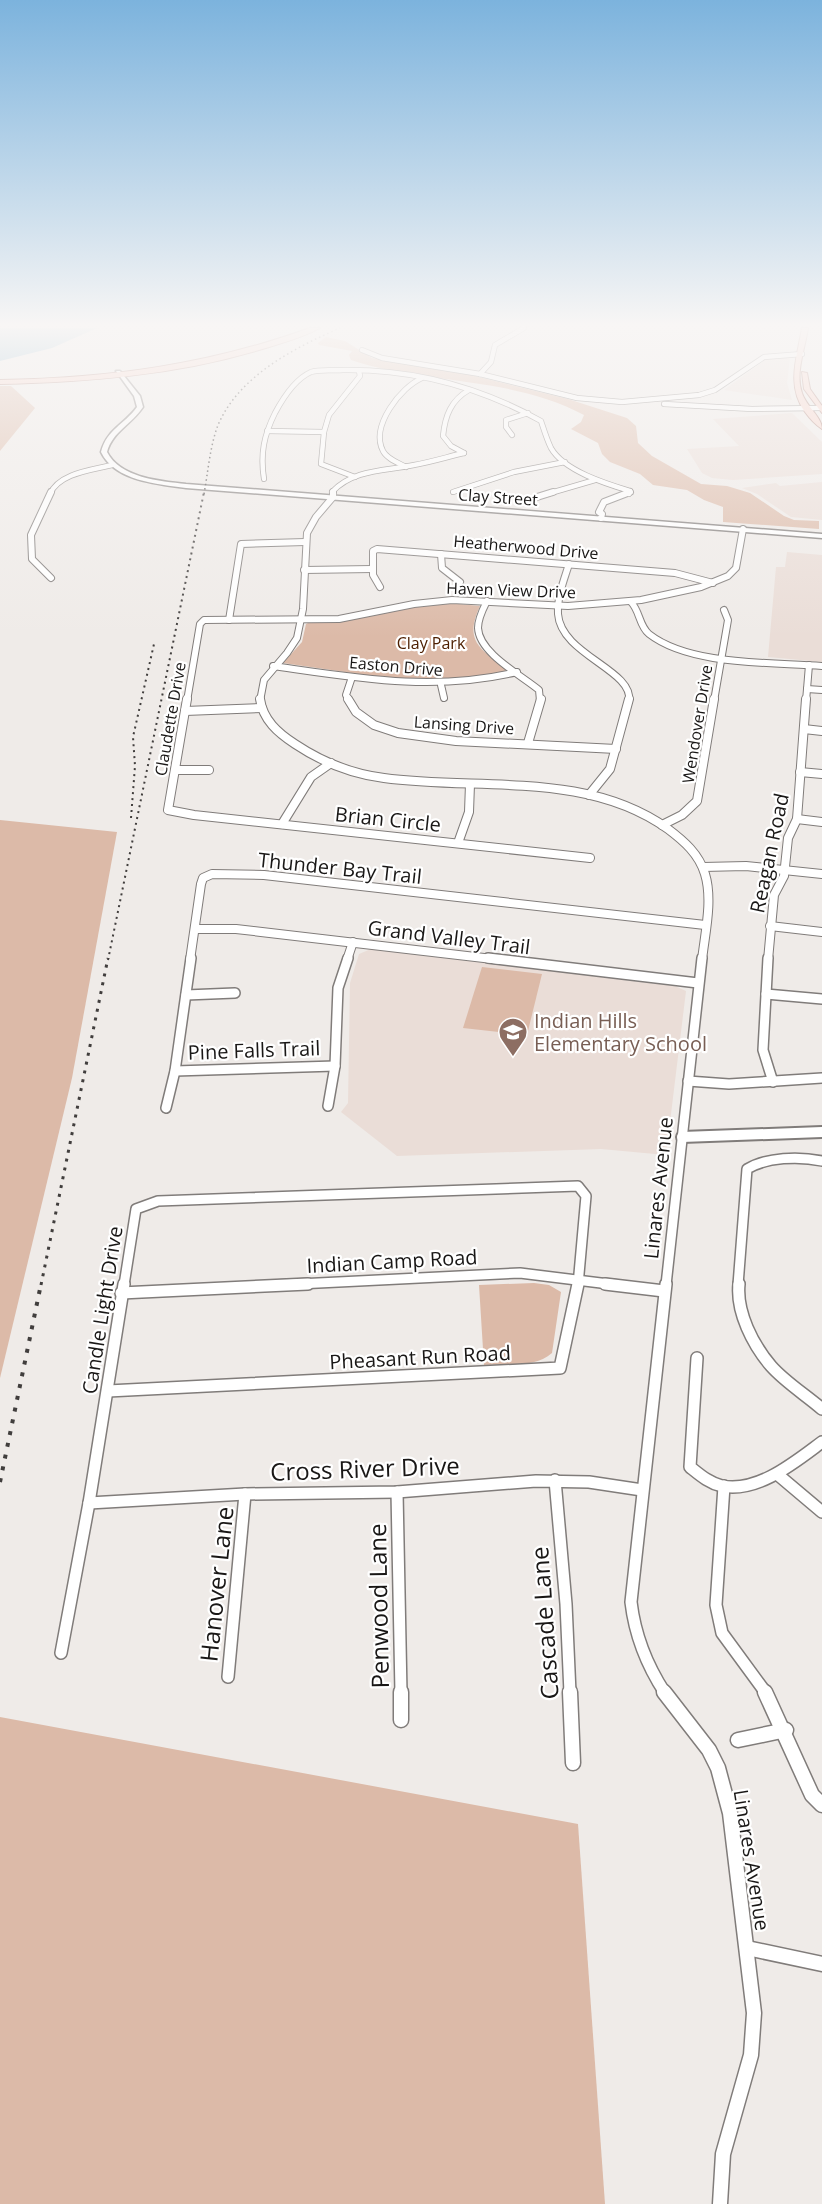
<svg xmlns="http://www.w3.org/2000/svg" width="822" height="2204" font-family="'Open Sans',sans-serif">
<rect width="100%" height="100%" fill="#efebe8"/>
<g fill="#eaddd7">
<path d="M784,356l6,2 -3,25 5,17 -68,-10 41,-30z"/>
<path d="M792,413l30,29v32l-89,6 -21,-2 -10,-5 -15,-24 52,-3 -26,-27z"/>
<path d="M822,482v38l-31,-3 -34,-23 -15,-6 34,-5 4,3z"/>
<path d="M787,552l35,3v107l-54,-5 8,-90h9z"/>
<path d="M371,949l304,37 11,5 -20,164 -65,-6 -204,7 -56,-44 7,-9 2,-120 9,-29z"/>
</g>
<g fill="#dcbaa8">
<path d="M326,337l19,4 27,17 99,17 97,24 59,19 9,8 2,17 14,13 49,28 26,2 23,7 34,23 10,4 25,1v8l-96,-7v-15l-19,-7 -17,-10 -34,-5 -13,-11 -30,-12 -8,-8 -4,-11 -27,-14 10,-7 3,-7c-72,-39 -158,-30 -233,-55l-2,-5 3,-4 -33,-6 -1,-2z"/>
<path d="M0,386h11l24,22 -35,43z"/>
<path d="M449,603l31,3c-16,34 -1,43 26,62l-1,4 -22,6 -83,2 -117,-17 19,-21 4,-18 4,-2 38,-2 58,-12z"/>
<path d="M0,820l117,12 -45,246 -72,300z"/>
<path d="M482,967l60,7 -15,61 -64,-7z"/>
<path d="M534,1283l15,2 12,7 -9,61c-16,15 -46,11 -68,12l-5,-80z"/>
<path d="M0,1717l578,107 27,380h-605z"/>
</g>
<path fill="#7bb1cc" d="M0,328h97l-45,20 -52,13z"/>
<g fill="none" stroke-linecap="round" stroke-linejoin="round">
<g stroke="#807c7a" stroke-width="6">
<g id="minor-far5">
<path d="M362,350l20,8 98,16 97,24 45,4 77,-7 16,-5 49,-33 38,-3"/>
<path d="M480,374l11,-12 4,-17 29,-17"/>
<path d="M664,404l88,5 70,-1"/>
<path d="M267,431l57,1"/>
<path d="M512,435l-6,-8v-7l22,-7"/>
<path d="M464,453l-13,-7 -8,-10c2,-20 8,-36 26,-46"/>
<path d="M406,467c-7,-4 -19,-8 -23,-16 -13,-25 18,-64 39,-73"/>
<path d="M355,477l-34,-13 3,-32 5,-17 31,-39 -1,-5"/>
<path d="M264,479c-4,-25 0,-44 11,-66 8,-15 20,-34 36,-41 9,-3 22,-1 32,-2 70,-1 137,17 198,51 3,9 6,19 10,27 13,23 56,36 79,43l-1,3"/>
<path d="M453,492l61,-20 51,-10"/>
<path d="M50,494c9,-21 42,-24 62,-29"/>
<path d="M334,494l-2,-2c21,-23 54,-21 82,-27 17,-3 33,-8 50,-12"/>
<path d="M547,494l48,-14"/>
</g>
</g>
<g stroke="#807c7a" stroke-width="8">
<g id="minor-far4">
<path d="M51,492l-20,43 1,24 19,19"/>
<path d="M537,497l16,-5"/>
<path d="M601,518l1,-4 -3,-2 5,-10 26,-10"/>
<path d="M441,554l1,14 18,14"/>
<path d="M569,564c-5,16 -12,33 -11,50 3,41 76,56 71,87"/>
<path d="M304,570l68,-1"/>
<path d="M380,587l-7,-12v-24l4,-2 298,24 38,10"/>
<path d="M487,601c-4,8 -9,17 -9,27 1,25 43,47 61,62l1,11"/>
<path d="M631,602c9,9 8,24 18,32 41,32 123,28 173,32"/>
<path d="M229,620l12,-76 64,-2"/>
<path d="M273,666c84,12 160,26 244,6"/>
<path d="M441,685l3,13"/>
<path d="M807,689l15,1"/>
<path d="M187,701l13,-77 4,-4 135,-1 75,-15 38,-4 116,6 73,-6 60,-13 27,-11 8,-8 7,-39"/>
<path d="M260,701l4,-21 23,-27 10,-15 6,-29 4,-76 9,-16 17,-20v-5"/>
<path d="M349,701l-3,-6 6,-18"/>
<path d="M714,701l14,-81 -4,-10"/>
<path d="M806,701l3,-36"/>
</g>
</g>
<g stroke="#807c7a" stroke-width="10">
<g id="minor-far3">
<path d="M187,699l-19,111 26,5 396,43"/>
<path d="M260,699c3,21 18,34 35,45 27,18 57,30 89,34 94,13 202,-8 284,51 16,12 31,25 37,45 8,26 0,59 -3,86"/>
<path d="M348,699l8,13 18,13 24,8 58,8 160,8"/>
<path d="M185,711l77,-3"/>
<path d="M804,729l18,2"/>
<path d="M528,743l13,-44"/>
<path d="M176,770h33"/>
<path d="M800,772l22,2"/>
<path d="M589,795l21,-26 19,-70"/>
<path d="M797,819l25,3"/>
<path d="M282,824l29,-47 20,-14"/>
<path d="M662,825l20,-10 15,-14 17,-102"/>
<path d="M458,843l11,-31 1,-28"/>
<path d="M703,867l43,-1 76,8"/>
<path d="M770,926l52,6"/>
<path d="M195,929h41l265,31"/>
<path d="M190,960l11,-76 2,-6 9,-4 52,1 441,50"/>
<path d="M347,960l6,-18"/>
<path d="M768,960l6,-65 10,-19 4,-38 9,-19 9,-120"/>
</g>
</g>
<g stroke="#807c7a" stroke-width="12">
<g id="minor-far2">
<path d="M488,958l210,25"/>
<path d="M768,958l-5,92 10,32"/>
<path d="M766,994l56,5"/>
<path d="M186,995l49,-2"/>
<path d="M175,1071l160,-5"/>
<path d="M688,1081l41,3 93,-6"/>
<path d="M328,1106l7,-40 3,-78 10,-30"/>
<path d="M166,1108l9,-37 16,-113"/>
<path d="M124,1285l12,-76 22,-8 420,-15 8,10 -8,89"/>
<path d="M278,1285l242,-12 97,12"/>
<path d="M666,1285l36,-327"/>
<path d="M738,1285l9,-116c20,-12 52,-13 75,-8"/>
</g>
</g>
<g stroke="#807c7a" stroke-width="14">
<g id="minor-far1">
<path d="M605,1284l59,7"/>
<path d="M739,1284c-3,28 14,61 32,82 14,16 35,29 51,43"/>
<path d="M121,1293l187,-9"/>
<path d="M697,1358l-7,109c10,8 19,16 32,19 36,7 73,-24 100,-44"/>
<path d="M108,1391l452,-23 18,-84"/>
<path d="M777,1474l45,38"/>
<path d="M555,1480l11,124 4,89"/>
<path d="M724,1486l-8,119 6,28 44,60"/>
<path d="M397,1492l4,201"/>
<path d="M89,1503l156,-9 152,-2 139,-11 53,1 53,8"/>
<path d="M61,1653l28,-150 35,-219"/>
<path d="M228,1677l17,-183"/>
<path d="M665,1693c-19,-29 -30,-57 -34,-91l35,-318"/>
</g>
</g>
<g stroke="#807c7a" stroke-width="17">
<g id="minor">
<path d="M401,1692v28"/>
<path d="M570,1692l3,71"/>
<path d="M664,1692l45,58 9,18 12,45 24,200 -3,42 -28,99 -3,50"/>
<path d="M765,1692l47,103 10,10"/>
<path d="M738,1740l48,-10"/>
<path d="M747,1948l75,16"/>
</g>
</g>
<g stroke="#807c7a" stroke-width="14">
<path id="tertiary" d="M682,1137l140,-5"/>
</g>
<g stroke="#807c7a" stroke-width="3">
<path id="secondary" d="M116,371h4l20,25 3,11c-11,17 -31,25 -36,45 13,26 53,29 79,32l636,50v4l-636,-50c-29,-4 -71,-7 -85,-36 6,-23 23,-27 36,-45l-3,-11z"/>
</g>
<g stroke="#a87a6f" stroke-width="2">
<g id="primary">
<path d="M310,328h10c-18,10 -41,16 -61,22 -84,25 -171,32 -259,34v-4c109,-2 207,-15 310,-52z"/>
<path d="M802,328h6c-3,21 -13,45 -6,65 4,13 20,24 20,36 -6,-4 -12,-10 -17,-17 -19,-27 -8,-54 -3,-84z"/>
<path d="M802,372l5,1 3,16 12,17v7l-18,-24z"/>
</g>
</g>
<use href="#minor-far5" stroke="#fff" stroke-width="4.5"/>
<use href="#minor-far4" stroke="#fff" stroke-width="6"/>
<use href="#minor-far3" stroke="#fff" stroke-width="8"/>
<use href="#minor-far2" stroke="#fff" stroke-width="9"/>
<use href="#minor-far1" stroke="#fff" stroke-width="11"/>
<use href="#minor" stroke="#fff" stroke-width="14"/>
<use href="#tertiary" stroke="#fff" stroke-width="10"/>
<use href="#secondary" fill="#fff" fill-rule="evenodd"/>
<use href="#primary" fill="#f9d0c5" fill-rule="evenodd"/>
<path stroke="#413e3d" stroke-width="1.5" stroke-dasharray="1.5 3" stroke-linecap="butt" d="M204,494c4,-22 6,-48 14,-69 21,-49 76,-77 122,-97"/>
<g stroke="#413e3d" stroke-width="2" stroke-dasharray="2 4" stroke-linecap="butt">
<path d="M131,818l4,-52 -2,-29 21,-93"/>
<path d="M108,960l96,-468"/>
</g>
<path stroke="#413e3d" stroke-width="3" stroke-dasharray="3 6" stroke-linecap="butt" d="M41,1285l67,-327"/>
<path stroke="#413e3d" stroke-width="4" stroke-dasharray="4 8" stroke-linecap="butt" d="M0,1482l41,-198"/>
</g>
<linearGradient id="sky" x2="0" y2="1"><stop stop-color="#7cb3dd"/><stop offset="0.51" stop-color="#f8f6f5"/><stop offset="1" stop-color="#f8f6f5" stop-opacity="0"/></linearGradient>
<rect width="822" height="637" fill="url(#sky)"/>
<defs>
<g id="school-pin" transform="scale(1.5)"><path d="M0 17L-7.5 6A9.5 9.5 0 1 1 7.5 6Z" fill="#8d6e63" stroke="#fff"/><path d="M0-5L7-2L0 1L-7-2ZM-4 1L0 2.5L4 1V4Q0 6-4 4Z" fill="#fff"/></g>
</defs>
<g fill-rule="evenodd">
<use href="#school-pin" x="513" y="1032"/>
</g>
<g text-anchor="middle" dominant-baseline="central" stroke-width="4.5" stroke-linejoin="round" paint-order="stroke">
<g font-size="16" fill="#191716" stroke="#fff">
<text transform="translate(498 497) rotate(4)">Clay Street</text>
<text transform="translate(526 547) rotate(5)">Heatherwood Drive</text>
<text transform="translate(511 590) rotate(2)">Haven View Drive</text>
<text transform="translate(396 666) rotate(5)">Easton Drive</text>
<text transform="translate(170 719) rotate(-80)">Claudette Drive</text>
<text transform="translate(697 724) rotate(-81)">Wendover Drive</text>
<text transform="translate(464 725) rotate(4)">Lansing Drive</text>
</g>
<g font-size="16" fill="#4e2002" stroke="#fff">
<text x="431" y="643">Clay Park</text>
</g>
<g font-size="20" fill="#191716" stroke="#fff">
<text transform="translate(388 819) rotate(6)">Brian Circle</text>
<text transform="translate(769 853) rotate(-78)">Reagan Road</text>
<text transform="translate(340 868) rotate(6)">Thunder Bay Trail</text>
<text transform="translate(449 937) rotate(7)">Grand Valley Trail</text>
<text transform="translate(254 1050) rotate(-2)">Pine Falls Trail</text>
<text transform="translate(658 1188) rotate(-84)">Linares Avenue</text>
<text transform="translate(392 1261) rotate(-3)">Indian Camp Road</text>
<text transform="translate(102 1310) rotate(-81)">Candle Light Drive</text>
<text transform="translate(420 1357) rotate(-3)">Pheasant Run Road</text>
<text transform="translate(752 1860) rotate(81)">Linares Avenue</text>
</g>
<g font-size="20" fill="#785e54" stroke="#fff" text-anchor="start">
<text x="534" y="1020">Indian Hills<tspan x="534" dy="23">Elementary School</tspan></text>
</g>
<g font-size="24" fill="#191716" stroke="#fff">
<text transform="translate(365 1468) rotate(-2)">Cross River Drive</text>
<text transform="translate(216 1584) rotate(-84)">Hanover Lane</text>
<text transform="translate(378 1606) rotate(-91)">Penwood Lane</text>
<text transform="translate(544 1623) rotate(-94)">Cascade Lane</text>
</g>
</g>
</svg>
